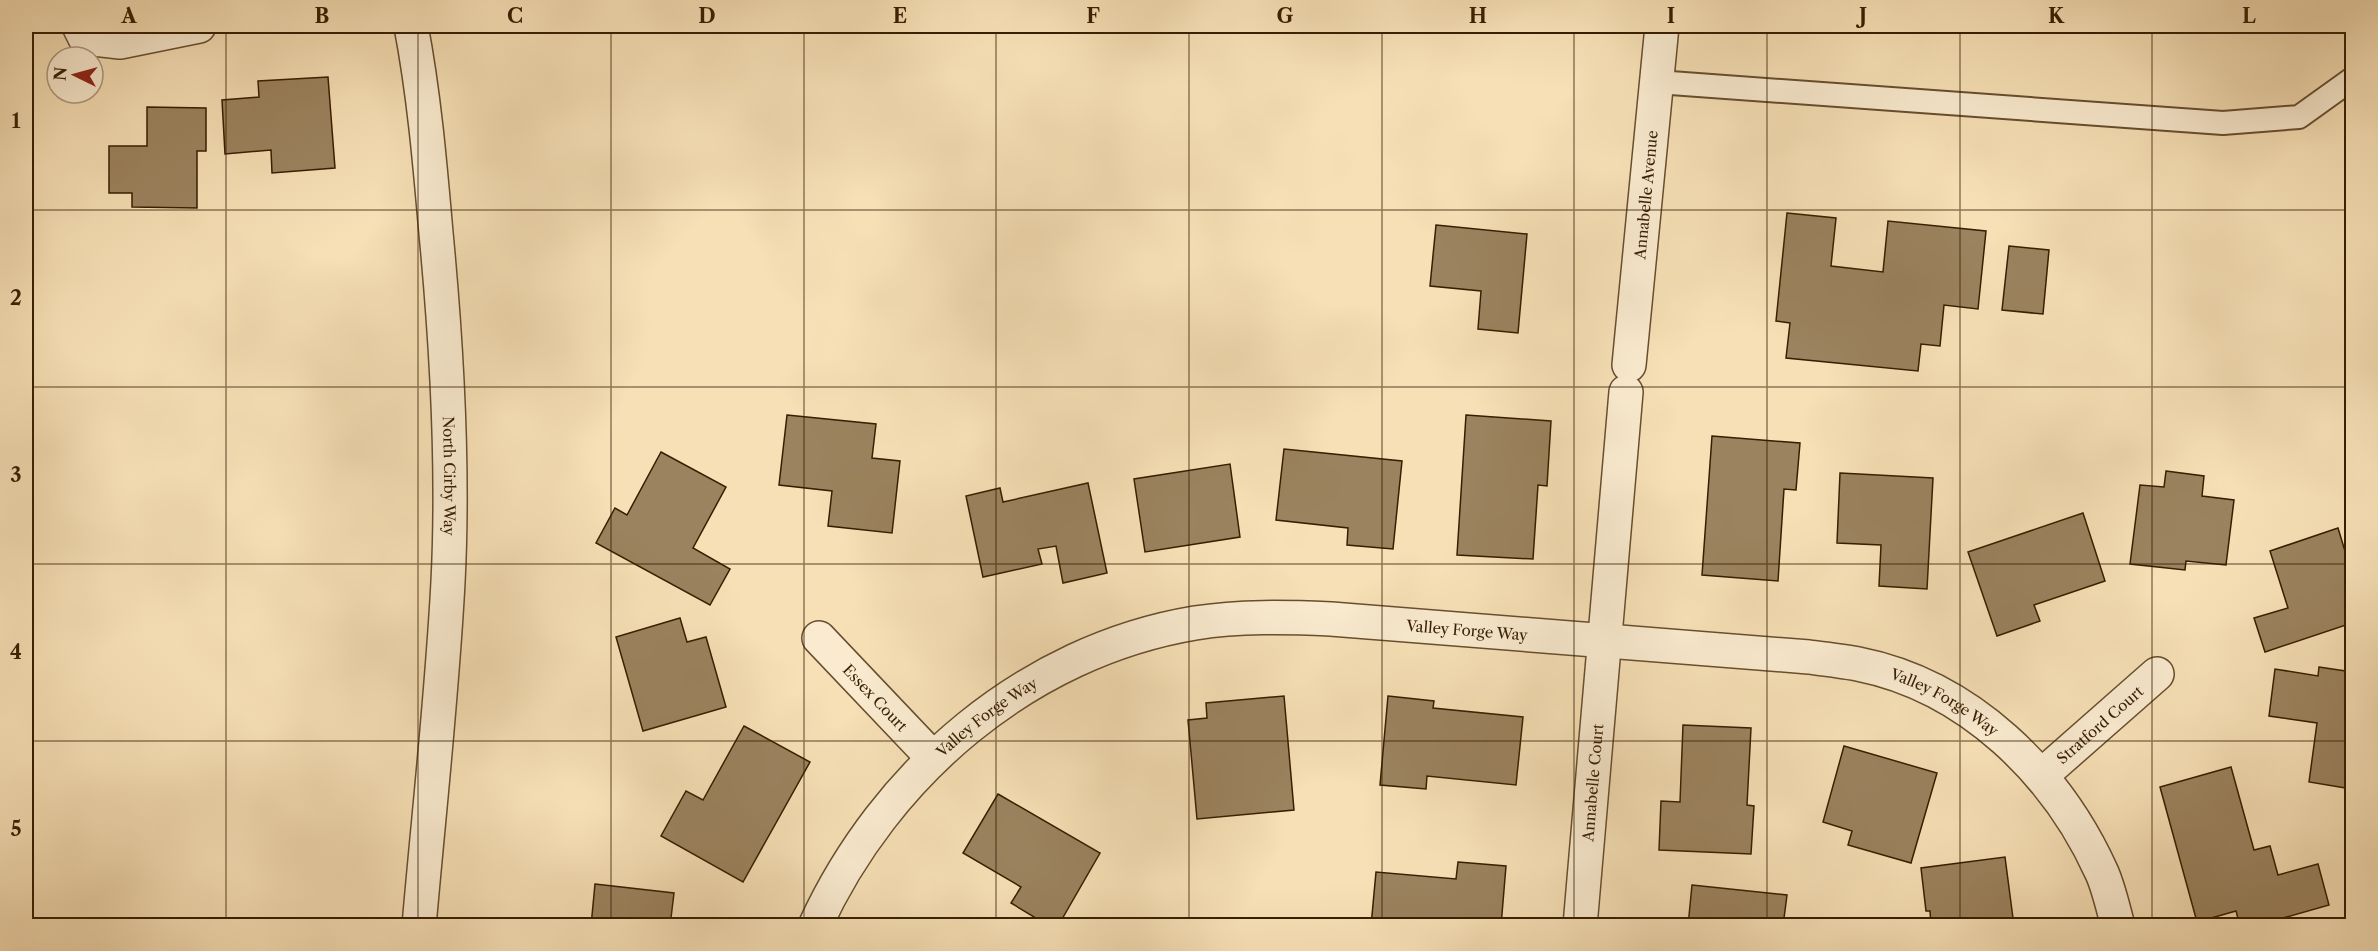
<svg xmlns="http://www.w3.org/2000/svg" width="2378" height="951" font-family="'Libre Caslon Text',serif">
<rect width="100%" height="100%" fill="#f7e0b6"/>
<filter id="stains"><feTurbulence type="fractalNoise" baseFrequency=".00333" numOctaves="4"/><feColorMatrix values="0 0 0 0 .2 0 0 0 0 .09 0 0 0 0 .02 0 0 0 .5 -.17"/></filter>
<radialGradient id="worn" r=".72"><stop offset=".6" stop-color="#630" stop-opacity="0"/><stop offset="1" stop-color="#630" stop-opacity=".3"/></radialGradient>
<g fill="#9b835f" stroke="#371e00" stroke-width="1.5">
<path d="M328,77l7,91 -63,5 -1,-23 -46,4 -3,-54 37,-3 -1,-16z"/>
<path d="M147,107l59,1v43h-9v57l-65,-1v-14h-23v-47h38z"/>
<path d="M1787,213l49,5 -5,48 52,6 5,-51 98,10 -8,78 -34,-4 -4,41 -19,-2 -3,27 -132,-13 4,-35 -14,-2z"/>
<path d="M1436,225l91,9 -9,99 -40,-4 3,-38 -51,-5z"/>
<path d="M2009,246l40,4 -6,64 -41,-4z"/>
<path d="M787,415l89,9 -4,34 28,3 -8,72 -64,-7 4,-35 -53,-6z"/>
<path d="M1466,415l85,6 -4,65 -9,-1 -5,74 -76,-4z"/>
<path d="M1712,436l88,7 -4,47 -12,-1 -6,92 -76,-6z"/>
<path d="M1284,449l118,12 -9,88 -46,-4 1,-17 -72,-8z"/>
<path d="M661,452l65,35 -33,61 37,21 -20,36 -114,-62 19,-35 12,7z"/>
<path d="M1230,464l10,73 -95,15 -11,-73z"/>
<path d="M2166,471l38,5 -2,20 32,4 -8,65 -40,-4 -1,9 -55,-6 10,-79 24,2z"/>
<path d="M1840,473l93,5 -6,111 -48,-3 2,-41 -44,-2z"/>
<path d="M1088,483l19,90 -44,10 -7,-37 -18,3 4,15 -59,13 -17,-81 34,-8 3,14z"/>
<path d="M2083,513l22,68 -71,24 6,16 -43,15 -29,-84z"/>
<path d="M2338,528l14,46v49l-87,29 -11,-34 34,-10 -18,-57z"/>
<path d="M680,618l7,24 19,-5 20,70 -83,24 -27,-94z"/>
<path d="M2319,667l33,5v117l-43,-7 8,-59 -48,-7 6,-47 43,7z"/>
<path d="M1284,696l10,114 -97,9 -9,-99 19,-2 -1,-15z"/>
<path d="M1388,696l46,5 -1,7 90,9 -7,68 -89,-9 -1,13 -46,-4z"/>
<path d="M1683,725l68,3 -4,77 7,1 -3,48 -92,-4 2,-49 19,1z"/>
<path d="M744,726l66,36 -67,120 -82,-46 25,-45 17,9z"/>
<path d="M1844,746l93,27 -26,90 -63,-18 4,-14 -29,-9z"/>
<path d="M2231,767l23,83 16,-4 8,29 40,-11 11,41 -74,21h-15l-4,-15 -39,11 -37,-135z"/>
<path d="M998,794l102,59 -42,73h-9l-38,-23 10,-16 -58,-34z"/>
<path d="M2005,857l9,69h-83l-1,-15h-4l-5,-43z"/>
<path d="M1458,862l48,4 -5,60h-130l5,-54 80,7z"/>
<path d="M595,884l79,9 -4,33h-79z"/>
<path d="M1692,885l95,10 -4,31h-95z"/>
</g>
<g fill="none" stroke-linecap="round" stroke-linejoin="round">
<g stroke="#674e2e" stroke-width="26">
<path id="service" d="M1657,82l566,41 76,-6 53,-38"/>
</g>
<g stroke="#674e2e" stroke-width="36">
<g id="minor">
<path d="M79,26l6,12 35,4 79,-16"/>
<path id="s1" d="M1629,365l33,-339"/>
<path id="s2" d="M819,638l114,120"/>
<path id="s3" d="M2041,776l116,-102"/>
<path id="s4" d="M815,926c70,-153 212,-275 380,-303 45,-7 91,-6 136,-4l478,38c16,2 33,4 49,7 111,22 199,109 244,209 7,16 11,35 16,53"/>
<path id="s5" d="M1580,926l46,-534"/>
</g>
</g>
<g stroke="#674e2e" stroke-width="36">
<g id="tertiary">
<path id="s6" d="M411,26c13,68 19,138 25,207 11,115 18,232 12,349 -6,115 -19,229 -29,344"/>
</g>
</g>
<use href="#service" stroke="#faebd0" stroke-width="22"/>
<use href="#minor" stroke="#faebd0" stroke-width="33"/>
<use href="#tertiary" stroke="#faebd0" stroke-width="33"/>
</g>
<path fill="none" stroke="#371e00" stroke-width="1.5" stroke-opacity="0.55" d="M226,26v900M418,26v900M611,26v900M804,26v900M996,26v900M1189,26v900M1382,26v900M1574,26v900M1767,26v900M1960,26v900M2152,26v900M26,210h2326M26,387h2326M26,564h2326M26,741h2326"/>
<g text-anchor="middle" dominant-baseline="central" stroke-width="4.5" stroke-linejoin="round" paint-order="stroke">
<g font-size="15" fill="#371e00" stroke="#faebd0">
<text stroke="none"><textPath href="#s1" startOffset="171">Annabelle Avenue</textPath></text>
<text stroke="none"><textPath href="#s6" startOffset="452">North Cirby Way</textPath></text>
<text stroke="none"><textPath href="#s4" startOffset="778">Valley Forge Way</textPath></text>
<text stroke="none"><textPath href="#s2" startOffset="82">Essex Court</textPath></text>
<text stroke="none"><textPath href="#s4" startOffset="1266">Valley Forge Way</textPath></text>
<text stroke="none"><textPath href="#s4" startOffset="274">Valley Forge Way</textPath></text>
<text stroke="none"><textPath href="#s3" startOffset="78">Stratford Court</textPath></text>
<text stroke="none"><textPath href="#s5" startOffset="144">Annabelle Court</textPath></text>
</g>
</g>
<rect width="2378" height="951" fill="none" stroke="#f7e0b6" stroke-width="66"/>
<g transform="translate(75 75) rotate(275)"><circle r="28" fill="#faebd0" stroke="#ac997d" stroke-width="1.5"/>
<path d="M0-4.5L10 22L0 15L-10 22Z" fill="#8f2418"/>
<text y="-9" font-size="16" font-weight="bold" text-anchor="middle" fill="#371e00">N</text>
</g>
<rect x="33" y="33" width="2312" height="885" fill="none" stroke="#371e00" stroke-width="2"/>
<g font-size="20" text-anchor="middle" font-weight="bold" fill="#371e00">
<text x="129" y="23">A</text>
<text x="322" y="23">B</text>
<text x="515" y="23">C</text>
<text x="707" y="23">D</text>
<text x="900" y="23">E</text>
<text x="1093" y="23">F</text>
<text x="1285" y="23">G</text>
<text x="1478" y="23">H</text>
<text x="1671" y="23">I</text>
<text x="1863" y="23">J</text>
<text x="2056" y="23">K</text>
<text x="2249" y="23">L</text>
<text x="16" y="128">1</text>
<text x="16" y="305">2</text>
<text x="16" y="482">3</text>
<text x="16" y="659">4</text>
<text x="16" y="836">5</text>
</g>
<rect width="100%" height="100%" filter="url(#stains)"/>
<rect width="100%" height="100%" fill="url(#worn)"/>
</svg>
